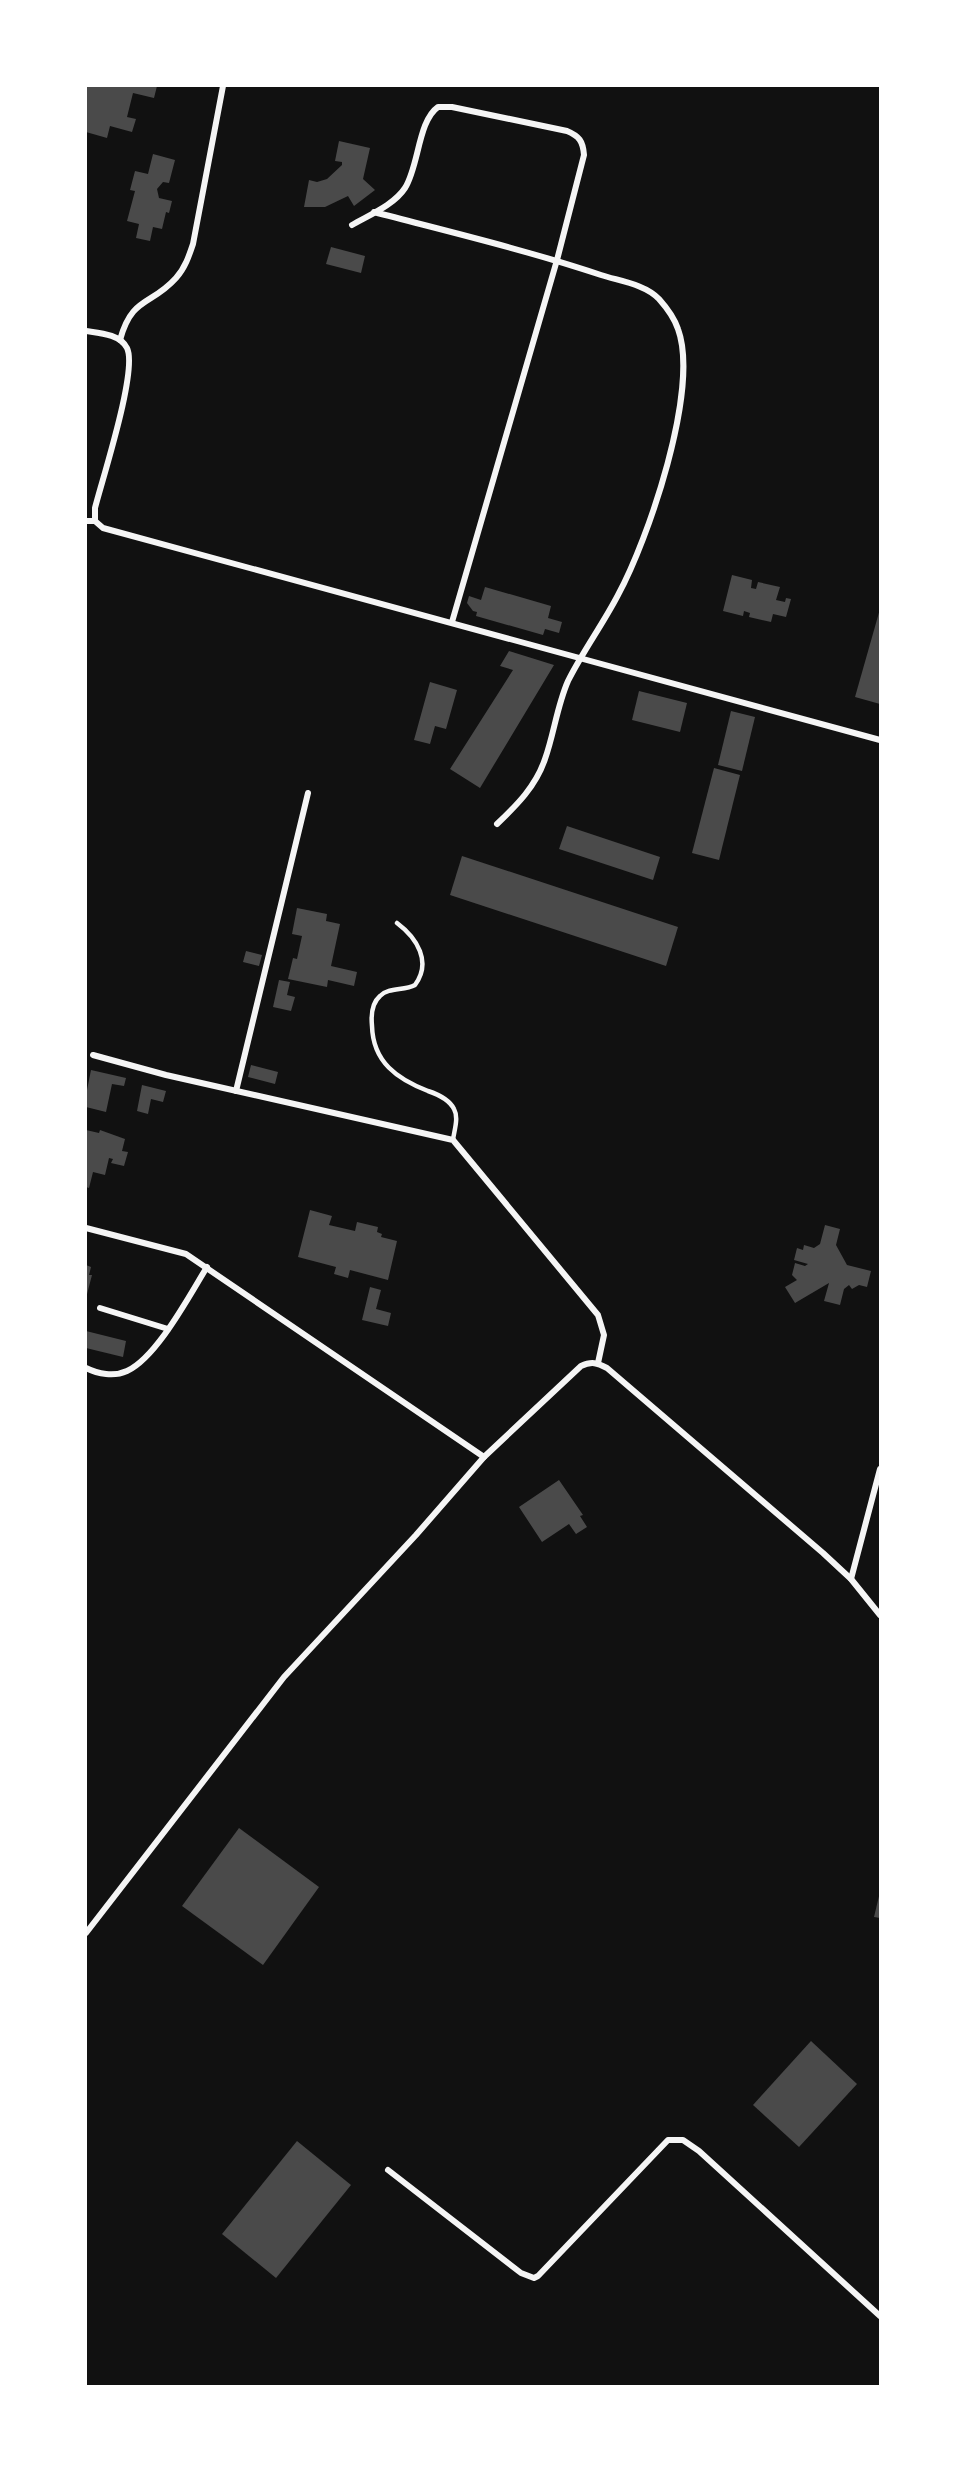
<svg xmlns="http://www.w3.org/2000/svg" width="966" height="2472" font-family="Arial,sans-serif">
<rect width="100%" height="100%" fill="#111"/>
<g fill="#4a4a4a">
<path d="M86,86h71l-3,12 -21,-5 -6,24 9,2 -4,13 -22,-6 -3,12 -21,-6z"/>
<path d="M339,141l31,7 -7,31 12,11 -21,16 -6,-10 -23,11h-21l5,-27 8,2 10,-3 15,-14v-3l-7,-1z"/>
<path d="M153,154l22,6 -6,23 -6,-1 -6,7 2,9 13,3 -3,12 -3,-1 -4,17 -9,-2 -3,14 -14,-3 3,-14 -12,-3 8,-30 -5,-1 5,-19 13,3z"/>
<path d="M331,247l34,9 -4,17 -35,-9z"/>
<path d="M732,575l20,5 -1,8 5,1 2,-7 22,5 -4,13 9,2 1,-4 5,1 -5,18 -13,-3 -2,8 -22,-5 1,-4 -6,-2 -1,5 -20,-5z"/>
<path d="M485,587l66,19 -3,12 14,4 -3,11 -14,-4 -2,6 -67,-19 1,-4 -4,-1 -6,-8 2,-7 12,4z"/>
<path d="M880,609v95l-25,-7z"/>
<path d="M509,651l45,14 -74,123 -30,-19 63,-99 -13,-4z"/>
<path d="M430,682l27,8 -11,39 -11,-3 -5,18 -16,-4z"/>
<path d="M639,691l48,12 -7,29 -48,-12z"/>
<path d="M731,711l24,6 -13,54 -24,-6z"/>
<path d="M714,768l26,7 -21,85 -27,-7z"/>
<path d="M567,826l93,31 -7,23 -94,-31z"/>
<path d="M462,856l216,71 -12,39 -216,-71z"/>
<path d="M297,908l30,6 -1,7 14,3 -9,42 26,6 -3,14 -26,-6 -1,7 -39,-8 5,-21 4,1 5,-23 -10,-2z"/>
<path d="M246,951l16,4 -3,11 -16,-4z"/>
<path d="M279,980l11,2 -3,13 8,2 -4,14 -18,-4z"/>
<path d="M251,1065l27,7 -3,12 -27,-7z"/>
<path d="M91,1070l35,8 -2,8 -12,-2 -6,28 -20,-5v-12z"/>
<path d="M142,1085l24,6 -3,11 -12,-3 -3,15 -11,-3z"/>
<path d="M86,1130l13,3 1,-3 25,9 -3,12 6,1 -4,14 -13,-3 2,-4 -4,-1 -4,17 -12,-3 -4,16 -3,-1z"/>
<path d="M310,1210l22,6 -3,9 26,6 2,-9 21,5 -1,5 5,2 -1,3 16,4 -9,39 -38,-10 -2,8 -14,-4 2,-7 -38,-10z"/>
<path d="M825,1225l15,4 -4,16 11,20 24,6 -4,16 -8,-2 -7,4 -3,-4 -5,4 -4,16 -16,-4 5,-18 -34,20 -10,-16 12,-7 -5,-5 3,-12 10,3 3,-2 -14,-4 3,-12 6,2 1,-5 10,3 6,-4z"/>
<path d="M86,1265l5,2 -2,8h3l-6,23z"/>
<path d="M370,1287l11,3 -5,19 15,4 -3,13 -26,-6z"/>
<path d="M86,1331l40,10 -3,16 -37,-9z"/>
<path d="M559,1480l24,35 -3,1 7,11 -11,7 -7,-10 -27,18 -23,-35z"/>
<path d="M239,1828l80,59 -56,78 -81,-59z"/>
<path d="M880,1892v26l-6,-1z"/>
<path d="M811,2041l46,43 -58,63 -46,-42z"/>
<path d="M297,2141l54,44 -75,93 -54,-44z"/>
</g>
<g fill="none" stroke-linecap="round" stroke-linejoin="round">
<path stroke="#f5f5f5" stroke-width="4.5" d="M397,923c20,15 35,39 18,62 -11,6 -26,2 -35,11 -8,7 -9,20 -8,30 1,36 25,53 56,65 9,3 21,8 26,18 5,9 0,22 -1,31"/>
<g stroke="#f5f5f5" stroke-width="6">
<path d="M374,212c76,20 152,38 227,63 18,6 44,9 58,24 8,9 15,18 19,30 22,60 -30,211 -60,266 -15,29 -35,56 -50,86 -11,25 -14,53 -23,78 -9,27 -28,46 -48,65"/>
<path d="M352,225c17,-10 42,-20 53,-37 14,-22 13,-67 33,-81h14l115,24c12,5 16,10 17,24l-27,105 -105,362"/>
<path d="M86,331c13,2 34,3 41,17 11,22 -25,132 -32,160v13l8,7 777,212"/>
<path d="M120,340c12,-44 31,-34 56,-62 9,-10 13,-22 17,-34l30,-158"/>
<path d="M86,521h9"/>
<path d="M93,1055l73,20 287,65 145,175 6,20 -6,28"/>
<path d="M236,1091l72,-298"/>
<path d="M86,1228l100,26 298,203"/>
<path d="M100,1308l68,21"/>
<path d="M86,1368c12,6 28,9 41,3 30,-14 62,-75 80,-104"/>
<path d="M851,1579l29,-110"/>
<path d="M86,1933l198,-256 132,-142 68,-78 97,-91c11,-5 16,-3 26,2l216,185 28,26 29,36"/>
<path d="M388,2170l133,103 13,5 4,-2 130,-136h15l16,11 181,165"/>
</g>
</g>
<rect width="966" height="2472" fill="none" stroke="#ffffff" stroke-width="174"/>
</svg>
